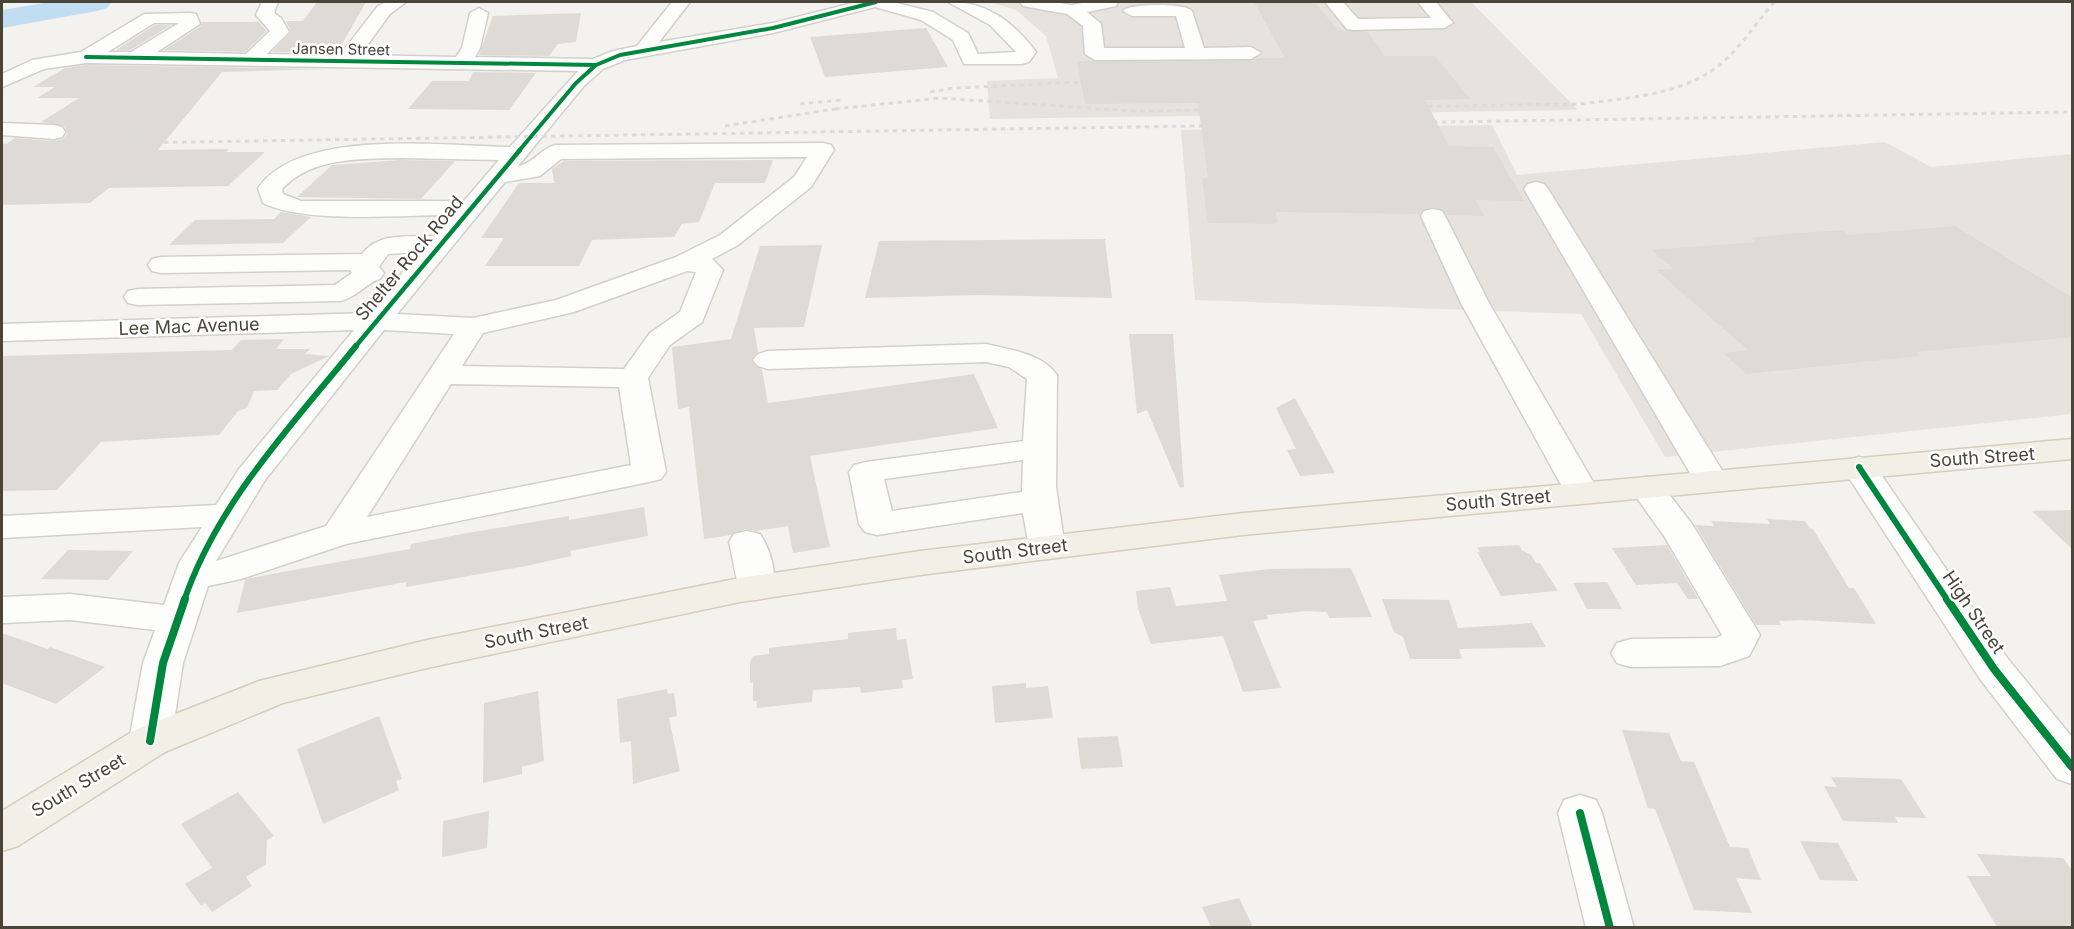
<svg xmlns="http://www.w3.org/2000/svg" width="2074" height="929" font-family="Inter,sans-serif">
<rect width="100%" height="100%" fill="#f4f2ee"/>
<g fill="#e6e2de">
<path d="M990,2h481l107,108 -588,9 -3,-38 71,-3 -12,-42 -30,-26z"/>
<path d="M1492,125l25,50 368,-33 46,25 141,-13v260l-407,43 -84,-143 -386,-14 -14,-170z"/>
</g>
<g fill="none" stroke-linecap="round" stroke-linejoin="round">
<path fill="#c0ddf1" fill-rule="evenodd" d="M50,2h62l-5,6 -10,3 -95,17v-18z"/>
</g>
<g fill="#dedbd6">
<path d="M317,2h49l-29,51 -65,-1 19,-20 -5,-11h17z"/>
<path d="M1254,2h61l23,28 30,2 17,24h50l35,43 -45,1 24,46 44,1 31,54 -48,-1 8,16 -37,-1 -5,-6 -9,-2 -9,2 -5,5 -144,-2 3,10 -4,2 -66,-1 -6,-45h6l-10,-75 -113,1 -8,-43h174l5,-3h29z"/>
<path d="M581,13l-5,29 -18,2 -9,12 -70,-1 14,-39z"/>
<path d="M202,22h57l8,9 -22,21 -81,-2 37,-24z"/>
<path d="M155,25h16l-41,25h-14z"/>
<path d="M926,28l22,39 -123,10 -15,-40z"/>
<path d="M86,65l241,4 -105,3 -64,78 71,-1 -3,3h39l-37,34 -119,2 -19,15 -88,2v-58l13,-9 39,3 9,-2 4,-6 -3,-7 -23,-4 38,-24h-42l18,-11h-22l32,-19z"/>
<path d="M473,72l63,1 -27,37 -101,-1 24,-28h37z"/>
<path d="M401,160l54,1 -34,38 -124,-2 35,-32z"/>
<path d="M773,160l-8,23h-50l-16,39 -17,2 -8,13 -82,3 -13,26h-94l19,-28h-23l38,-55h35l-2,-14 12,-8z"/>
<path d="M281,212l30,5 -28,26 -114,2 26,-25 79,-1z"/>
<path d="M1955,226l118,72v39l-157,15 4,4 -174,18 -23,-21 25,-3 -92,-80 17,-1 -22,-19 105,-8 -5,-4 36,-4 55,-4 6,5z"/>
<path d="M1105,239l7,59 -133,-3 -114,3 14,-57z"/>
<path d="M822,245l-18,82 -50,1 4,24 -7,8 11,10 6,33 206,-29 24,54 -188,28 20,91 -37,6 -5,-27 -32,5 -10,-2 -15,6 -27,4 -15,-132 -11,2 -6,-62 59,-8 29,-93z"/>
<path d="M1129,334h44l11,153 -4,1 -33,-78 -10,4z"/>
<path d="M284,339l-8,10h34l-5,5 24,2 -38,18 -14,16 -23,1 -7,17 -9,3 -19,24 -118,7 -44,48 -55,1v-135l230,-6 9,-10z"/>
<path d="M1295,398l40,75 -35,3 -13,-26 9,-1 -20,-41z"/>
<path d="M644,507l4,29 -78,15 1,5 -45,10 -120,21v-5l-169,31 8,-33 5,-2 160,-29 1,-5 45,-9 113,-19v4z"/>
<path d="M2073,510v40l-41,-39z"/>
<path d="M1767,519l38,2 4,7 4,1 36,59h5l22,36 -75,-4 -22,1 2,4h-25l-61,-100 19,1 -3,-5 59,3z"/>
<path d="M1519,545l3,5 9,5 5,8h4l18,28 -57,5 -24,-44h3l-3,-5z"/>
<path d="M1667,545l31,54h-10l-11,-16 -41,2 -24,-37z"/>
<path d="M68,550l65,1 -25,29 -67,-1z"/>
<path d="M1351,568l21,49 -43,1 -2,-6 -21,-1 -39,4 1,4 -15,2 28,67 -38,4 -20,-56 -72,8 -13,-35 -2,-18 34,-4 6,19 51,-5 -8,-26 50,-6z"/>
<path d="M1607,582l15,27h-35l-14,-26z"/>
<path d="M1382,599l67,1 9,28 74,-5 14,24 -87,2 3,10h-52l-7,-22 -9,-5z"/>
<path d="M896,628l1,12 9,-1 7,40 -11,1 1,8 -42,5 -1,-6 -47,3 -1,12 -55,6v-7h-4v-19l-3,1v-21l3,-6 16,-2v-6l79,-9v-6z"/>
<path d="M2,633l46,16 2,-2 55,20 -49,37 -54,-21z"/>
<path d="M1026,683v5l22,-2 5,32 -58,5 -3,-37z"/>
<path d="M667,689l1,5 6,-1 3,23 -8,2 11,53 -47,13 -2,-43 -11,2 -3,-44z"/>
<path d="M538,691l6,70 -22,6v7l-39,9 1,-80z"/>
<path d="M379,716l23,63 -6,2 3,9 -76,34 -26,-75z"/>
<path d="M1622,730l47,3 12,28 13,1 36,85 18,1 13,32 -25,-2 16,35 -58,-3 -39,-101 -7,-1z"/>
<path d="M1118,736l5,31 -42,2 -4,-31z"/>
<path d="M1831,777l70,2 25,39 -31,-1 3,6 -55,-2 -19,-35 13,1z"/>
<path d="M238,792l36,44 -7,4 -1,24 -20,13 6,9 -40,26 -7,-9 -4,3 -16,-22 27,-16 -31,-44z"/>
<path d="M489,811l-2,37 -45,9 1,-36z"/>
<path d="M1800,841l38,2 20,38 -38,-1z"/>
<path d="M1977,854l86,4 10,14v55h-76l-30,-51h24z"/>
<path d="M1239,898l14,29h-42l-9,-20z"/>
</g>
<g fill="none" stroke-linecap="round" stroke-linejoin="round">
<g stroke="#d2d0cb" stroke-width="3">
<g id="minor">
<path d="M262,2h16l-4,11 7,5 8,14 -22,22 73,1 38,-49 8,-4h20l-16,12 -30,41 96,2 6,-9 8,-35 9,-5 9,5 -8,35 -5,9 118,2 20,-8 24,-5 35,-44h18l-31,40 114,-19 84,-21h36l40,10 35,21 10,21 38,-2 -26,-27 -42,-23c37,-2 67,21 88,50l-7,10 -7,2h-58l-11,-24 -32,-20 -46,-13 -102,26 -148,27 -22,9 -20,18 -65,79c15,-2 22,-17 37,-21l268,-2 8,2 3,5 -23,37 -73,58 -26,14 11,11 -21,52 -32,23 -22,33 18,94 -5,7 -12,3 -303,62 -105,35 -33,7 -25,77 -12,78 -6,11 -15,5 -15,-5 -6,-11 14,-78 12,-33 -85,-10 -68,3v-26l68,-3 94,11 15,-42 23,-36 -200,11v-22l214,-11 23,-36 115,-139 -352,11v-17l366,-11 52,-61 -32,2 -9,13 5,6 -4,6c-13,3 -22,18 -40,22l-202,4 -10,-2 -4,-6 4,-6 10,-2 197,-4 17,-12 -2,-3 -189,3 -9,-2 -4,-6 4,-6 9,-2 201,-3c17,-22 45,-17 72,-18l18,-21c-50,0 -147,9 -189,-12l-5,-15c42,-61 186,-42 252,-41l68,-76 -492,-8 -42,6 -42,18v-13l30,-14 49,-8 63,-38 46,-1 6,1 4,10 -43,28 89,2 24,-23 -14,-16zM154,23h25l-48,29h-23zM807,157l-13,20 -74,58 -44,22 -120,43 -83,18 -76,-4 108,-132 35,-6 21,-17zM401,158l98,2 -35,41h-163l-18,-7 -1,-5c30,-32 77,-30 119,-31zM687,271l9,1 -16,40 -30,21 -26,36 -162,-3 21,-33 91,-21zM384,330l70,4 -128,192 -110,35 49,-81zM451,384l168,3 12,78 -264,52z"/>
<path d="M1020,2h34l18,3 15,-3h31l-2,4 -29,6 14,12 3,24h81l-9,-32h-44l-9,-5c6,-8 63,-8 69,0l12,37 47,-1 10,6 -10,6 -156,1 -10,-6 -2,-28 -16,-12 -44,-8z"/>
<path d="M1325,2h18l15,17 73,-1 -13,-16h18l17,21 -9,5 -91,2 -6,-1z"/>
<path d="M2,123l52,2 8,2 3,5 -3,5 -8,2 -52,-4z"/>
<path d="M1536,182l8,2 4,5 180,291 -5,7 -12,3 -12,-3 -5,-7 -170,-291 4,-5z"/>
<path d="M1433,209l9,2 3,5 44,87 110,189 -5,7 -12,3 -12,-3 -5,-7 -104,-189 -40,-87 3,-5z"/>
<path d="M986,344c24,6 56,9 71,31l-1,112 9,61 -5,8 -13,3 -13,-3 -5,-8 -6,-35 -146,22 -12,-3 -6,-8 -10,-52 5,-7 12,-3 157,-21 4,-62 -18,-12 -23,-5 -218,7 -10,-3 -5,-6 5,-6 10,-3zM1023,460l-1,32 -130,19 -8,-32z"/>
<path d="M1859,457l12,3 137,199 64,78v47l-15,-5 -77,-100 -138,-212 5,-7z"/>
<path d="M1646,477l12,3 34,44 68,111 -11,21 -29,10 -89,1 -14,-4 -6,-10 6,-10 14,-4 85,-1 6,-3 -58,-99 -35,-49 5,-7z"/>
<path d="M747,531l13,3c11,17 20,45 9,63l-13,3 -13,-3c-7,-12 -10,-40 -14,-55l5,-8z"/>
<path d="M1580,795l16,5 6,13 32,115h-48l-28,-115 6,-13z"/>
</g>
</g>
<g stroke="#d6cebb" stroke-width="3">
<path id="major" d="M2072,439v20l-829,76 -323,40 -180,27 -313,66 -144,35 -118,49 -147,94 -16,5v-40l133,-81 124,-49 168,-41 313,-62 180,-27 323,-38z"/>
</g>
<use href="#minor" fill="#fdfdfc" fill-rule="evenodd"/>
<use href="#major" fill="#f2efe6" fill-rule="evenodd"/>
<g stroke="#dbdbda" stroke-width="3" stroke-dasharray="4.5 4.5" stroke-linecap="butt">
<path d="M930,92l24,-4 128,-6"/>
<path d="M800,104l41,-4"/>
<path d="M835,109l105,-11 195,13 445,-7c47,-6 106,-9 143,-42 20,-18 34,-40 51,-60"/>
<path d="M725,126l116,-18"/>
<path d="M2,145l2070,-33"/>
</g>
<g stroke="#fff" stroke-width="6">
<g id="cycleway-far3">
<path d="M86,57l510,8"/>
<path d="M518,152l58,-69 20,-18 24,-10 153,-27 103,-26"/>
</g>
</g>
<g stroke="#fff" stroke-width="8">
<path id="cycleway-far2" d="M355,347l165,-197"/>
</g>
<g stroke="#fff" stroke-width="10">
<g id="cycleway-far1">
<path d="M1859,467l89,134"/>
<path d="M184,601c33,-98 108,-176 172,-255"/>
</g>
</g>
<g stroke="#fff" stroke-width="11">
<g id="cycleway">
<path d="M1947,599l47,70 78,98"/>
<path d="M150,741l13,-78 22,-64"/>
<path d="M1580,813l30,115"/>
</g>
</g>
<use href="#cycleway-far3" stroke="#00873e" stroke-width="4"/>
<use href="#cycleway-far2" stroke="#00873e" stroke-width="4.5"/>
<use href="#cycleway-far1" stroke="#00873e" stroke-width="6"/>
<use href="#cycleway" stroke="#00873e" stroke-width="8"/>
</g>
<g text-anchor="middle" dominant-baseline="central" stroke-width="5" stroke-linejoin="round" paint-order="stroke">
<g font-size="15" fill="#4b4439" stroke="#fff">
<text transform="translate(341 49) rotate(1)">Jansen Street</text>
</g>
<g font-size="18" fill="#4b4439" stroke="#fff">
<text transform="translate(409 258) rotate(-50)">Shelter Rock Road</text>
<text transform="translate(189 326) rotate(-2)">Lee Mac Avenue</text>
<text transform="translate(1982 457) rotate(-4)">South Street</text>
<text transform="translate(1498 500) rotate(-5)">South Street</text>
<text transform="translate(1015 551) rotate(-7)">South Street</text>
<text transform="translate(1974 612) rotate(56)">High Street</text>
<text transform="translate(536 632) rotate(-11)">South Street</text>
<text transform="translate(78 785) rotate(-31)">South Street</text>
</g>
</g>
<rect width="2074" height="929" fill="none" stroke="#4b4439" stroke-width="6"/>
</svg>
